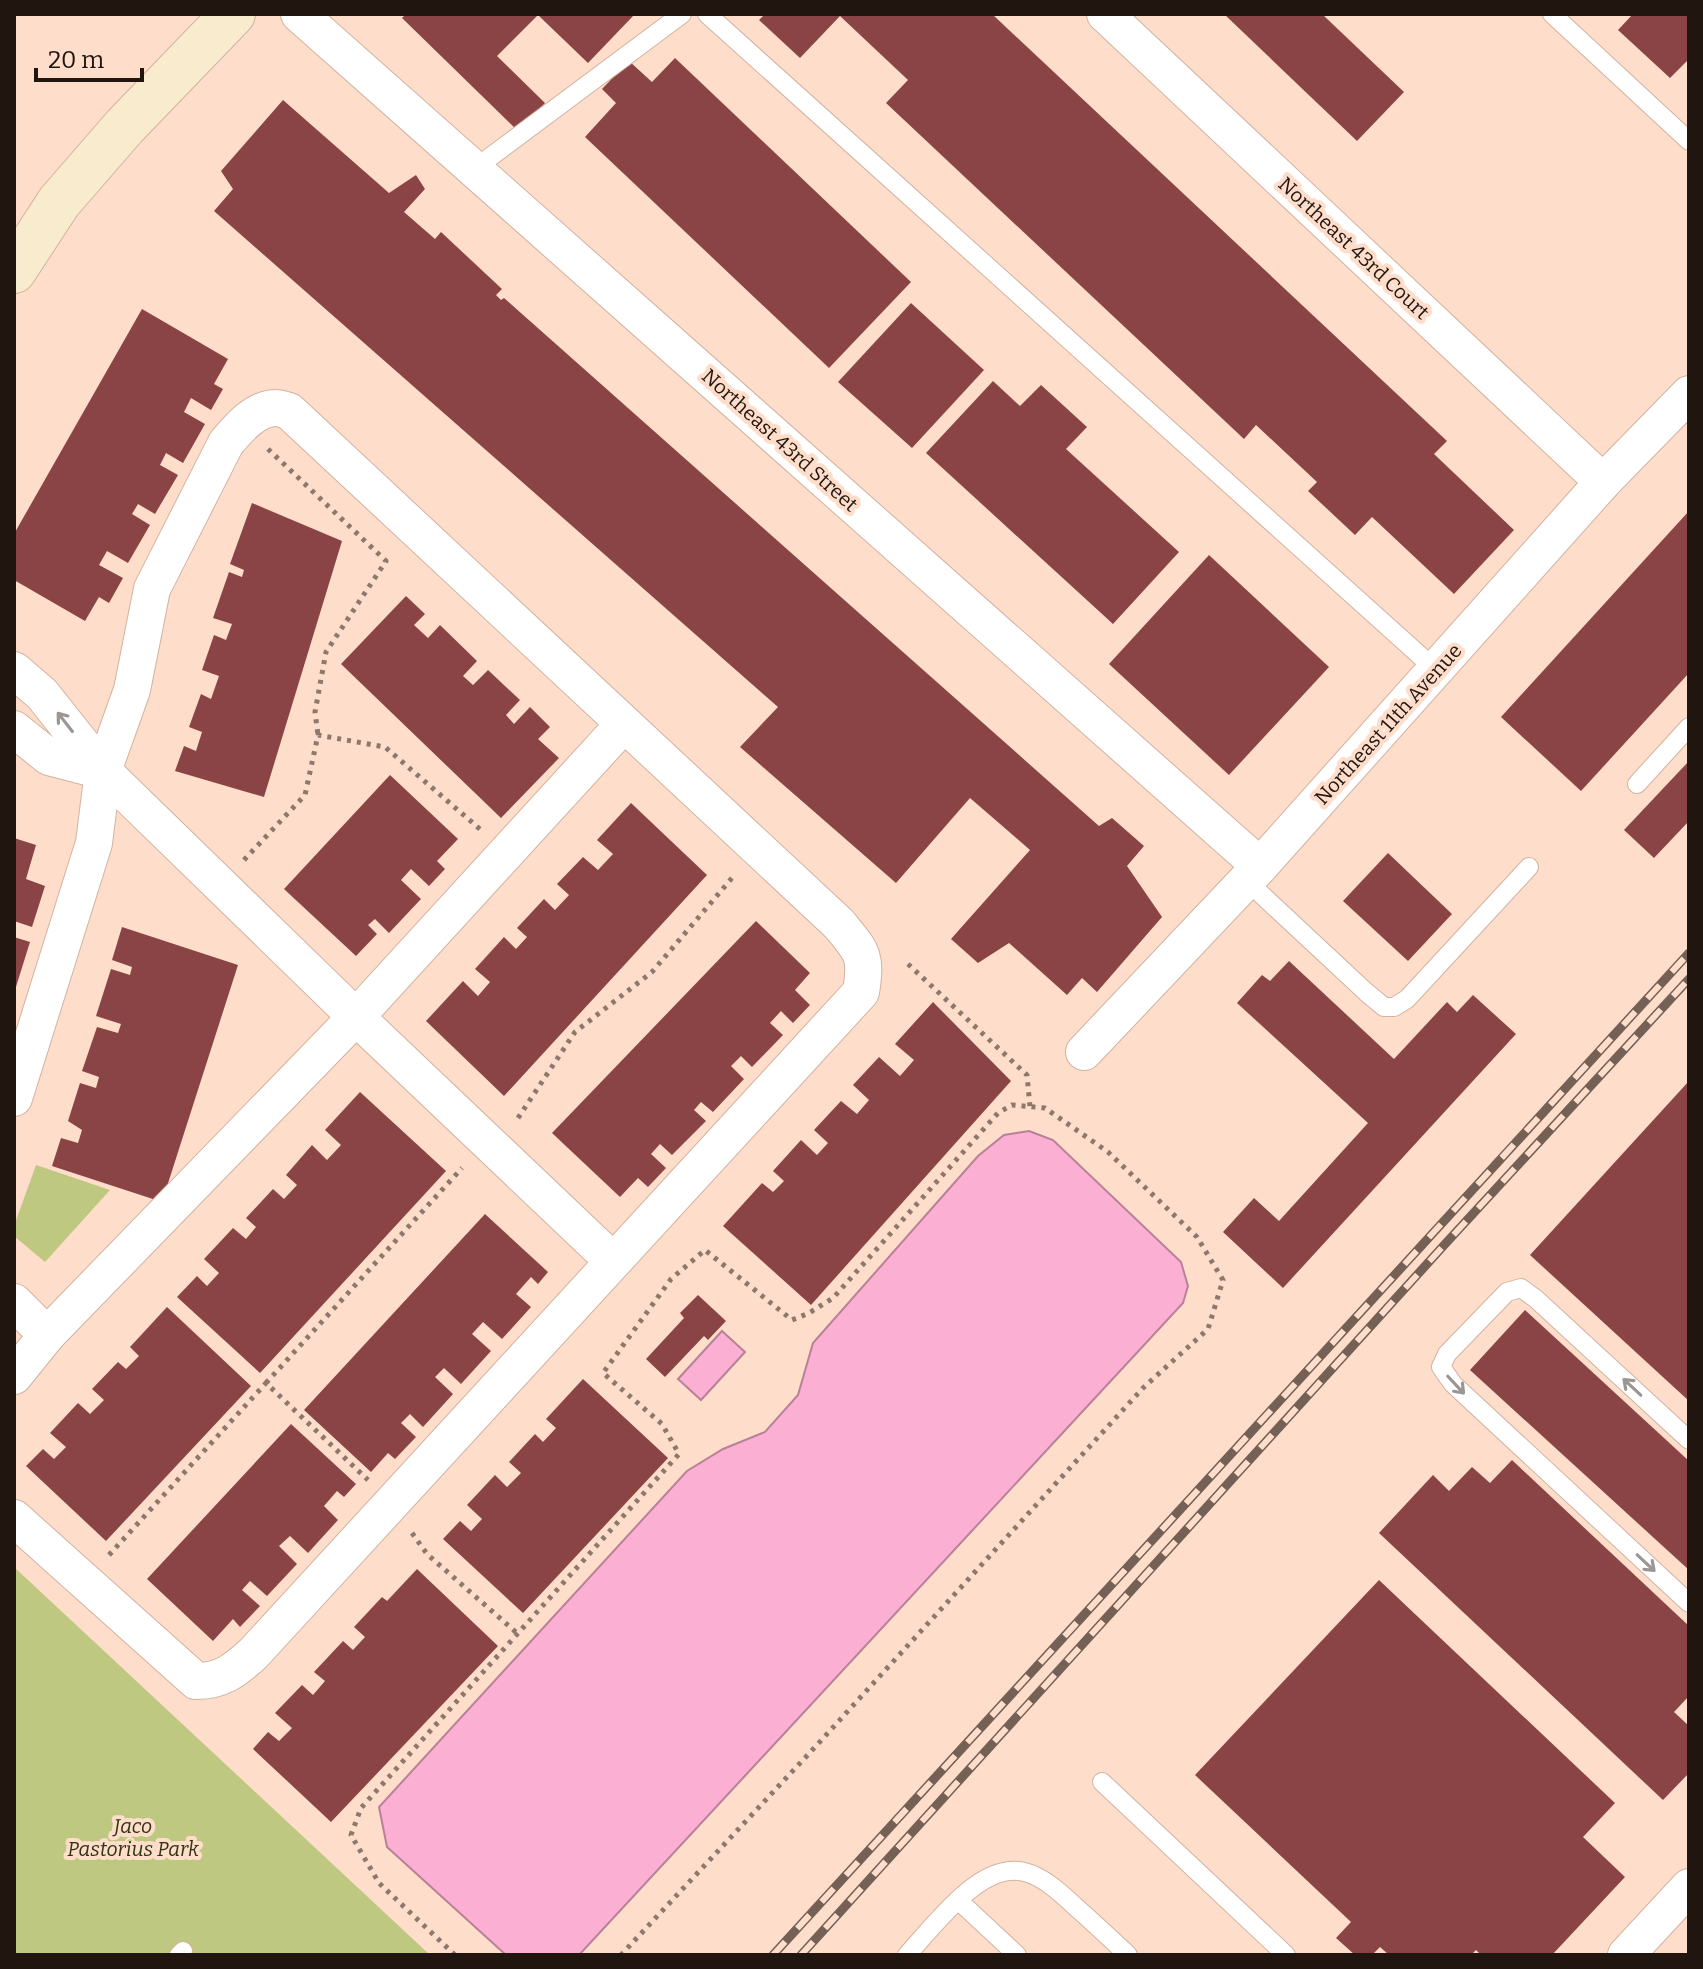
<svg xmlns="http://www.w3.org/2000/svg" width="1703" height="1969" font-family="Bitter,serif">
<rect width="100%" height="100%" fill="#feddca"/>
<g fill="#bec880">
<path d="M36,1165l74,25 -65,72 -31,-26v-10z"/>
<path d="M14,1567l416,388h-416z"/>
</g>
<g fill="#faafd3" stroke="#b98198" stroke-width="2">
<path d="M1029,1131l24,9 128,122 7,24 -5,17 -604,652h-73l-119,-108 -8,-40 308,-336 36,-22 42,-17 33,-37 15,-52 165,-187 26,-21z"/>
<path d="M722,1331l23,21 -44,48 -23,-21z"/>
</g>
<g fill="#8b4445">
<path d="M406,14h229l-47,49 -50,-48 -41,41 48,47 -27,28 -116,-113z"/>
<path d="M765,14h227l455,427 -13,13 80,76 -60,64 -82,-77 -17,18 -47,-44 9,-9 -61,-57 -12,14 -358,-336 22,-23 -68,-64 -40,42 -41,-38z"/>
<path d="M1224,14h98l82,78 -47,49z"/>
<path d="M1633,14h56v47l-1,-1 -18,18 -52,-48z"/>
<path d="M675,58l236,224 -82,86 -244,-231 31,-34 -14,-14 27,-28 23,21z"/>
<path d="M283,100l106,93 27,-18 9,14 -21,23 31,27 6,-7 61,57 -6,6 5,5 3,-2 595,528 13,-8 32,28 -17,20 35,51 -65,75 -15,-14 -15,17 -58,-52 -31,20 -27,-24 79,-89 -60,-52 -74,85 -156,-136 38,-40 -564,-496 19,-22 -12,-18z"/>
<path d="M911,303l73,67 -72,78 -74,-66z"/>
<path d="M142,309l86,50 -14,25 9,5 -12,21 -20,-12 -7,14 21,12 -22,39 -17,-10 -6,12 18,10 -23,39 -17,-10 -6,10 18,11 -22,38 -21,-12 -8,14 24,13 -14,25 -10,-6 -14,24 -71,-41v-46z"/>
<path d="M993,381l27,25 21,-21 46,42 -21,22 113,103 -66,72 -187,-171z"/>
<path d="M252,503l90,38 -78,256 -89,-26 9,-25 12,5 6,-19 -13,-5 12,-33 10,5 8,-23 -17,-6 12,-35 12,5 6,-16 -19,-6 16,-46 13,5 2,-7 -14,-6z"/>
<path d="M1689,511v162l-108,118 -80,-74z"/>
<path d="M1209,555l120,112 -100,108 -120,-111z"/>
<path d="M406,596l19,18 -11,11 14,13 12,-13 37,36 -14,15 10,9 15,-15 32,30 -14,15 8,9 16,-17 20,20 -12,12 21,19 -58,60 -160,-154z"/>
<path d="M1689,761v60l-35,37 -30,-28z"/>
<path d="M390,775l68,64 -21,22 8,8 -16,17 -18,-17 -10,11 20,19 -32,34 -14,-14 -7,6 9,9 -21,22 -72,-67z"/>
<path d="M631,803l76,72 -203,221 -78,-75 37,-40 15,15 12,-14 -15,-13 29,-32 12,12 11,-12 -10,-9 27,-29 11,11 14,-15 -12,-11 26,-27 15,13 15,-16 -16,-14z"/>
<path d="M14,838l22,7 -10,34 19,7 -13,41 -18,-6z"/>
<path d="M1388,853l64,61 -44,47 -65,-60z"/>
<path d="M756,921l54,52 -15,17 15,15 -17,18 -12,-12 -11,12 13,12 -31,32 -11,-11 -10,10 13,13 -31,33 -12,-10 -7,8 12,11 -34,34 -12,-11 -9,10 15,14 -18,19 -10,-9 -18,19 -68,-64z"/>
<path d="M122,927l116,38 -76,237 -110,-36 9,-28 17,5 4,-13 -14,-9 12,-38 16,5 3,-11 -17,-6 15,-44 21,6 3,-9 -25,-8 15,-47 19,6 2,-8 -20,-7z"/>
<path d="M14,937l16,5 -15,48h-1z"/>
<path d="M1289,961l105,98 53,-57 10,10 16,-17 43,39 -233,254 -60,-56 31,-34 25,23 89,-98 -131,-120 25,-28 8,6z"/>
<path d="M933,1002l78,79 -200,224 -88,-79 39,-43 11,9 11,-11 -11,-10 28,-31 16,15 11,-12 -14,-13 27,-29 16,13 12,-14 -16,-15 26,-28 21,19 14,-16 -19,-16z"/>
<path d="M1689,1081v320l-159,-146z"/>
<path d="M360,1092l86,79 -186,202 -83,-76 20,-21 10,10 12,-13 -15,-14 29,-31 13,11 10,-12 -10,-9 27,-29 11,10 13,-14 -11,-10 26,-30 15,15 14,-15 -16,-15z"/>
<path d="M485,1214l63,58 -10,12 -7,-7 -15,17 15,13 -29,32 -19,-17 -11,12 19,17 -30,33 -17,-16 -9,9 18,17 -30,33 -13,-13 -9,9 15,14 -21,22 -7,-6 -17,19 -67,-62z"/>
<path d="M698,1295l28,26 -18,19 -4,-4 -39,41 -19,-18 38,-41 -4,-5z"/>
<path d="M167,1307l84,79 -145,155 -80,-75 17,-17 11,10 12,-12 -16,-14 28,-30 12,11 14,-14 -12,-11 26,-27 8,7 13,-13 -9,-9z"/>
<path d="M1525,1310l164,151v109l-219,-200z"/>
<path d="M583,1379l85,79 -145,155 -80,-74 17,-18 11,10 11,-12 -15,-14 28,-30 12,12 14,-14 -12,-11 26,-28 8,8 13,-14 -10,-9z"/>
<path d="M291,1424l65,60 -12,13 -7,-6 -13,15 14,14 -30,33 -18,-17 -11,10 18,18 -30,32 -17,-15 -8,9 18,16 -20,21 -7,-8 -20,22 -66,-62z"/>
<path d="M1512,1460l177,166v70l-15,16 15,14v47l-26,27 -284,-267 54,-58 16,16 23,-24 18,16z"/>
<path d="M417,1569l81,77 -167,176 -78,-73 15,-17 11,9 13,-13 -17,-15 27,-28 11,10 12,-14 -11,-9 29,-31 10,9 12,-13 -11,-10 28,-30 5,4z"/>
<path d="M1379,1580l236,223 -32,34 42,40 -73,78h-71l-5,-5 -5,5h-82l-9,-8 -8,8h-17l-19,-17 15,-16 -156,-147z"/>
</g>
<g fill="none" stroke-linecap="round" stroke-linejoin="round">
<g stroke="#d2b2a0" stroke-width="20">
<g id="lane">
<path d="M707,14l729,656"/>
<path d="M1552,14l137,127"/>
<path d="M474,169l208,-155"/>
<path d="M1637,784l52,-57"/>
<path d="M1247,881l119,111 18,15h10l13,-8 122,-132"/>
<path d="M1689,1440l-153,-141 -15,-11 -14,4 -60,62 -6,13 12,17 236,219"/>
<path d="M1102,1782l184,173"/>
<path d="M958,1900l59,55"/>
<path d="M179,1955l4,-4"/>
<path d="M907,1955c19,-21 38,-45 60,-63 47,-39 73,-19 111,17 17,15 34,31 50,46"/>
</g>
</g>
<g stroke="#d2b2a0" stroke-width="38">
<g id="street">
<path d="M299,14l961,852"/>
<path d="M1105,14l498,468"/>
<path d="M14,670l28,24 61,77 -54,-14 -35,-28"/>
<path d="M1084,1052l176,-186 343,-384 86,-88"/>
<path d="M14,1098l80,-255 9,-72 29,-81 20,-101 74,-146c12,-14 29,-35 50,-35 4,0 9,2 13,3l550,513c23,28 28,31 22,68l-608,662c-19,17 -31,27 -57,27l-182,-163"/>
<path d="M613,1261l-257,-244 268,-293"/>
<path d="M14,1302l33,33"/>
<path d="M14,1376l33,-41 309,-318 -253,-246"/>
<path d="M1626,1955l63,-68"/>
</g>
</g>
<g stroke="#d2b2a0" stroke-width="46">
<path id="secondary" d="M14,271l45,-69 66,-76 108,-112"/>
</g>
<g stroke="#8e786b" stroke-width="5" stroke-dasharray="4 6" stroke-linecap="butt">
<path d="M268,449l118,112 -60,91 -11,60 3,23"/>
<path d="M244,860l61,-65 13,-60 67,12 96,83"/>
<path d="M908,964l119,111 3,32"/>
<path d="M518,1118l57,-86 77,-60 80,-94"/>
<path d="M266,1383l196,-215"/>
<path d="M412,1533l15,21 91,80"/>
<path d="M109,1555l157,-172 102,97"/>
<path d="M455,1955l-76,-72 -28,-48 10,-27 318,-354 -17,-30 -59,-51 68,-94 34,-29 87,70 17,-7 24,-15 165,-185 14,-8 33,3 63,44 89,85 26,43 -15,49 -65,59 -327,358 -195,209"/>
</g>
<use href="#lane" stroke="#fff" stroke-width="18"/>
<use href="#street" stroke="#fff" stroke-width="36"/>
<use href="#secondary" stroke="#f9ebce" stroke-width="44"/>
<g stroke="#746055" stroke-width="9">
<g id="rail">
<path d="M773,1955l916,-1002"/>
<path d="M801,1955l645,-712 243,-264"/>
</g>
</g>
<use href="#rail" stroke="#feddca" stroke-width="6" stroke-dasharray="18" stroke-linecap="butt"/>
</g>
<defs><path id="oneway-shaft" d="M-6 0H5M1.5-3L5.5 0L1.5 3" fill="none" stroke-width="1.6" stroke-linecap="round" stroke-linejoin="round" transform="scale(2)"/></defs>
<g stroke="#9b9693">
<use href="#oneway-shaft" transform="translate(65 722) rotate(-128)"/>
<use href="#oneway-shaft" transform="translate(1456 1385) rotate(47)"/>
<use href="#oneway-shaft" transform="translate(1632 1387) rotate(-137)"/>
<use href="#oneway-shaft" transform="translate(1646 1563) rotate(43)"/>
</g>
<g text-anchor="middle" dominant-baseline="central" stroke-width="8" stroke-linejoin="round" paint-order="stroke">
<g font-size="20" fill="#21160f" stroke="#feddca">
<text transform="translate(1354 248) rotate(43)">Northeast 43rd Court</text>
<text transform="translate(780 440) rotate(42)">Northeast 43rd Street</text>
<text transform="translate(1388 724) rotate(-48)">Northeast 11th Avenue</text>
</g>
<g font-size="20" font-style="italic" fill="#303313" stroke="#feddca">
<text x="133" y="1826">Jaco<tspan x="133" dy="23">Pastorius Park</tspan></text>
</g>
</g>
<rect width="1703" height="1969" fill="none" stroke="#21160f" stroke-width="32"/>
<path d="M36 68v12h106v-12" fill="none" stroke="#21160f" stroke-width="4"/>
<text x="48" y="68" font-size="24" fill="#21160f" stroke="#feddca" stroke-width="6" paint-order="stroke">20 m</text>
</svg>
